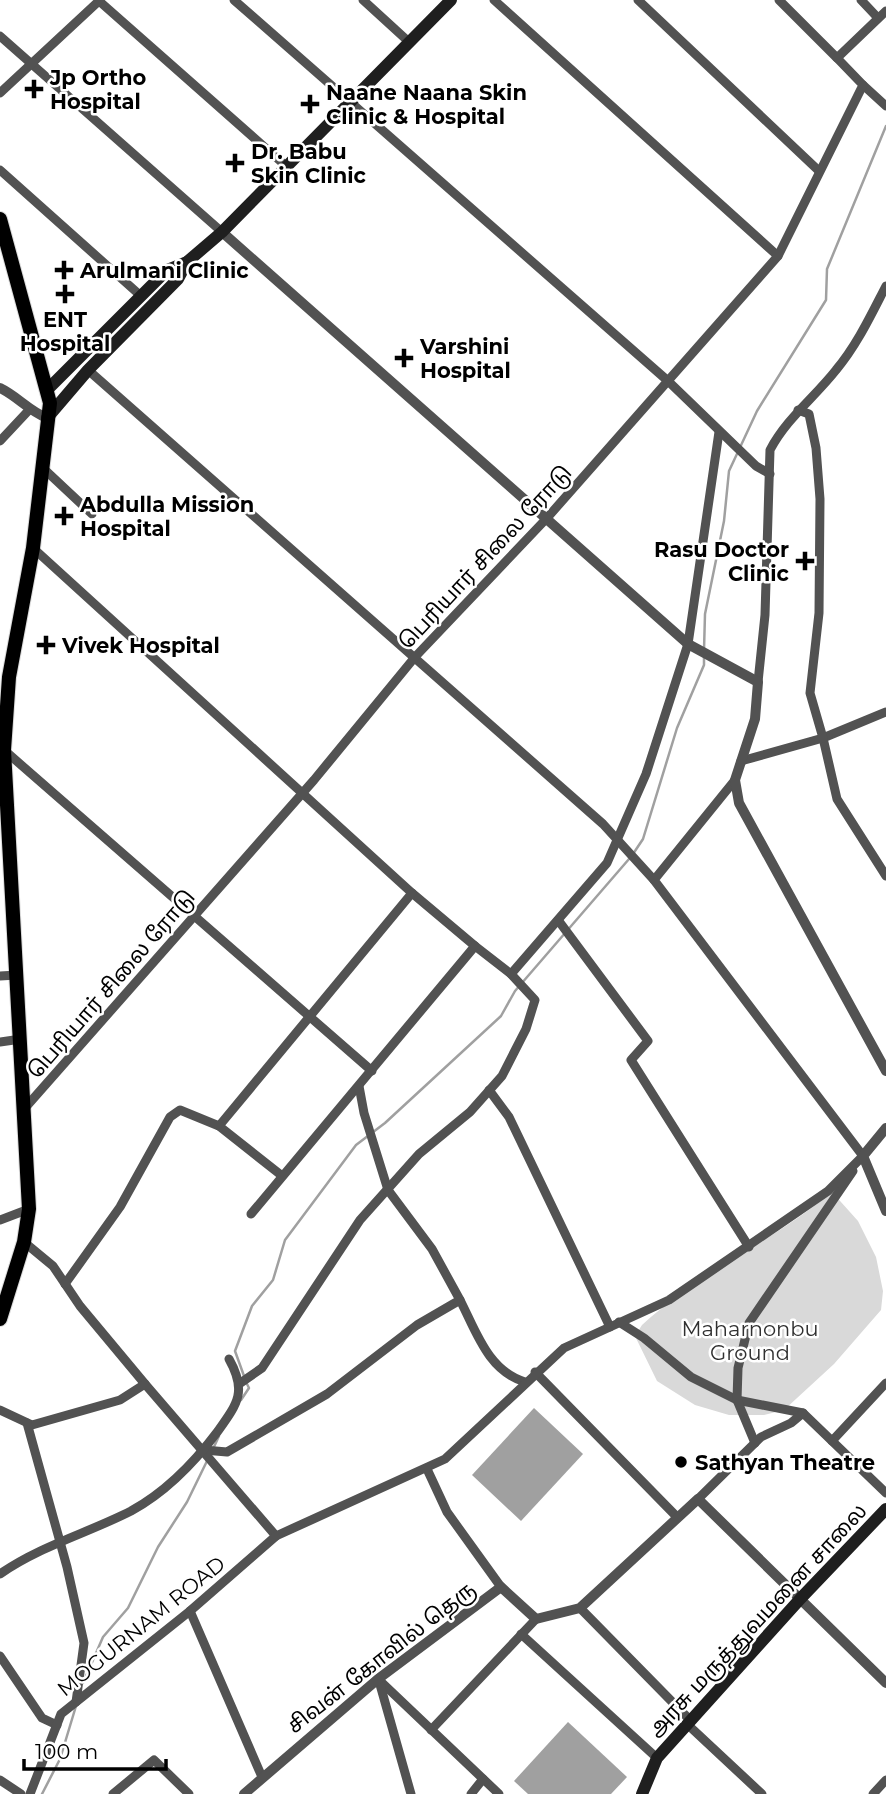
<svg xmlns="http://www.w3.org/2000/svg" width="886" height="1794" font-family="Montserrat,'Noto Sans Tamil',sans-serif">
<rect width="100%" height="100%" fill="#fff"/>
<path fill="#d9d9d9" d="M832,1192l26,29 18,36 7,34 -2,19 -47,54 -50,46 -20,5h-35l-34,-10 -38,-24 -22,-45 7,-11c57,-52 131,-84 190,-133z"/>
<g fill="#a0a0a0">
<path d="M534,1408l49,46 -62,67 -49,-46z"/>
<path d="M568,1722l59,55 -16,17h-83l-14,-13z"/>
</g>
<g fill="none" stroke-linecap="round" stroke-linejoin="round">
<g stroke="#a0a0a0" stroke-width="2.5">
<path d="M704,650l1,-36 19,-93 5,-50 28,-60 69,-111 1,-31 59,-143"/>
<path d="M633,854l10,-15 34,-111 27,-63v-8"/>
<path d="M244,1376l-9,-25 17,-45 21,-26 12,-40 71,-95 29,-22 116,-107 14,-25 114,-132"/>
<path d="M241,1400l8,-12 -3,-6"/>
<path d="M213,1449l6,-13"/>
<path d="M83,1683l20,-46 25,-29 30,-61 29,-45 20,-41"/>
<path d="M42,1794l18,-35 16,-53"/>
</g>
<g stroke="#dbdbdb" stroke-width="16">
<path id="primary" d="M0,219l50,184 -17,145 -24,129 -5,73 25,459 -5,33 -24,77"/>
</g>
<g stroke="#525252" stroke-width="9">
<path d="M234,0l434,381 88,85 14,8"/>
<path d="M363,0l46,42"/>
<path d="M494,0l284,256"/>
<path d="M638,0l181,171"/>
<path d="M779,0l58,58"/>
<path d="M861,0l17,18"/>
<path d="M99,1l188,166"/>
<path d="M0,36l222,196"/>
<path d="M863,85l23,21"/>
<path d="M0,93l100,-93"/>
<path d="M0,170l141,126"/>
<path d="M88,370l515,454 51,56"/>
<path d="M0,441l29,-31"/>
<path d="M44,469l48,45"/>
<path d="M33,548l379,345 63,53"/>
<path d="M758,682l7,-67 5,-165c17,-32 44,-52 66,-80 21,-25 35,-55 50,-84"/>
<path d="M886,712l-63,26 14,61 49,77"/>
<path d="M4,750l368,321"/>
<path d="M741,761l82,-23 -13,-45 9,-80 1,-114 -4,-51 -7,-34 -11,-4"/>
<path d="M558,920l90,121 -17,19 118,187"/>
<path d="M511,974l96,-111 39,-89 42,-130 31,-212"/>
<path d="M0,976l17,-1"/>
<path d="M0,1042l21,-3"/>
<path d="M489,1090l20,27 101,210"/>
<path d="M25,1108l289,-328 101,-123 132,-139 231,-262 85,-171 -26,-27 49,-47"/>
<path d="M219,1126l193,-233"/>
<path d="M0,1220l29,-11"/>
<path d="M24,1242l29,24 27,40 65,78"/>
<path d="M65,1284l55,-77 50,-90 10,-7 39,16 62,49"/>
<path d="M460,1300c16,31 28,71 65,82"/>
<path d="M619,1322l25,16 47,39 46,23 66,13 83,80"/>
<path d="M535,1372l142,145"/>
<path d="M239,1384l23,-16 98,-148 59,-66 51,-42 32,-36 24,-47 9,-29 -24,-26 -36,-28 -224,268"/>
<path d="M0,1410l32,15 88,-25 25,-16 131,152"/>
<path d="M27,1423l40,144 17,76 -8,59"/>
<path d="M832,1441l54,-58"/>
<path d="M755,1443l-18,-43 1,-32 11,-45 104,-152"/>
<path d="M204,1450l23,2 100,-58 90,-69 43,-25 -28,-51 -44,-59 -24,-77 -5,-27"/>
<path d="M427,1469l20,43 54,75"/>
<path d="M698,1499l63,-62 30,-14 12,-10"/>
<path d="M0,1574c40,-28 88,-41 131,-63 35,-19 63,-48 87,-80 20,-28 29,-40 11,-72"/>
<path d="M580,1608l110,112"/>
<path d="M190,1611l72,166"/>
<path d="M521,1634l136,124"/>
<path d="M0,1656l42,62 15,7"/>
<path d="M378,1679l121,115"/>
<path d="M379,1681l32,113"/>
<path d="M687,1724l75,70"/>
<path d="M431,1730l105,-111"/>
<path d="M0,1780l21,14"/>
<path d="M30,1794l31,-80 129,-103 86,-75 169,-77 119,-111 105,-48 159,-109 35,-35 -209,-276 81,-100"/>
<path d="M113,1794l41,-34 35,34"/>
<path d="M471,1794l12,-15"/>
<path d="M873,1794l13,-14"/>
</g>
<g stroke="#525252" stroke-width="10">
<path d="M222,232l466,412 70,38 -3,37 -20,61 4,23 147,268"/>
<path d="M0,388c17,8 29,23 47,30"/>
<path d="M886,1128l-23,28 23,55"/>
<path d="M244,1794l134,-115 123,-92 35,32 44,-11 118,-109 188,184"/>
</g>
<g stroke="#1f1f1f" stroke-width="12">
<path d="M48,389l119,-119 20,-8"/>
<path d="M47,418l41,-48 90,-91 9,-17 35,-30 229,-232"/>
<path d="M642,1794l15,-36 144,-160 85,-89"/>
</g>
<use href="#primary" stroke="#000" stroke-width="14"/>
</g>
<g fill="#000" stroke="#fff" stroke-width="2.5">
<path d="M30.5 78.5h7v7h7v7h-7v7h-7v-7h-7v-7h7z"/>
<path d="M306.5 93.5h7v7h7v7h-7v7h-7v-7h-7v-7h7z"/>
<path d="M231.5 152.5h7v7h7v7h-7v7h-7v-7h-7v-7h7z"/>
<path d="M60.5 259.5h7v7h7v7h-7v7h-7v-7h-7v-7h7z"/>
<path d="M61.5 283.5h7v7h7v7h-7v7h-7v-7h-7v-7h7z"/>
<path d="M400.5 347.5h7v7h7v7h-7v7h-7v-7h-7v-7h7z"/>
<path d="M60.5 505.5h7v7h7v7h-7v7h-7v-7h-7v-7h7z"/>
<path d="M801.5 550.5h7v7h7v7h-7v7h-7v-7h-7v-7h7z"/>
<path d="M42.5 634.5h7v7h7v7h-7v7h-7v-7h-7v-7h7z"/>
<circle cx="681" cy="1462" r="7"/>
</g>
<g text-anchor="middle" dominant-baseline="central" stroke-width="5" stroke-linejoin="round" paint-order="stroke">
<g font-size="21" font-weight="bold" fill="#000" stroke="#fff" text-anchor="start">
<text x="50" y="77">Jp Ortho<tspan x="50" dy="24">Hospital</tspan></text>
<text x="326" y="92">Naane Naana Skin<tspan x="326" dy="24">Clinic &amp; Hospital</tspan></text>
<text x="251" y="151">Dr. Babu<tspan x="251" dy="24">Skin Clinic</tspan></text>
<text x="80" y="270">Arulmani Clinic</text>
<text x="65" y="319" text-anchor="middle">ENT<tspan x="65" dy="24">Hospital</tspan></text>
<text x="420" y="346">Varshini<tspan x="420" dy="24">Hospital</tspan></text>
<text x="80" y="504">Abdulla Mission<tspan x="80" dy="24">Hospital</tspan></text>
<text x="789" y="549" text-anchor="end">Rasu Doctor<tspan x="789" dy="24">Clinic</tspan></text>
<text x="62" y="645">Vivek Hospital</text>
<text x="695" y="1462">Sathyan Theatre</text>
</g>
<g font-size="21" fill="#000" stroke="#fff">
<text transform="translate(485 557) rotate(-47)">பெரியார் சிலை ரோடு</text>
<text transform="translate(111 984) rotate(-49)">பெரியார் சிலை ரோடு</text>
<text transform="translate(757 1620) rotate(-47)">அரசு மருத்துவமனை சாலை</text>
<text transform="translate(141 1626) rotate(-39)">MOGURNAM ROAD</text>
<text transform="translate(381 1657) rotate(-38)">சிவன் கோவில் தெரு</text>
</g>
<g font-size="21" fill="#303030" stroke="#fff">
<text x="750" y="1328">Maharnonbu<tspan x="750" dy="24">Ground</tspan></text>
</g>
</g>
<path d="M24 1759v10h142v-10" fill="none" stroke="#000000" stroke-width="3.5"/>
<text x="35" y="1759" font-size="21" fill="#000000" stroke="#ffffff" stroke-width="5" paint-order="stroke">100 m</text>
</svg>
